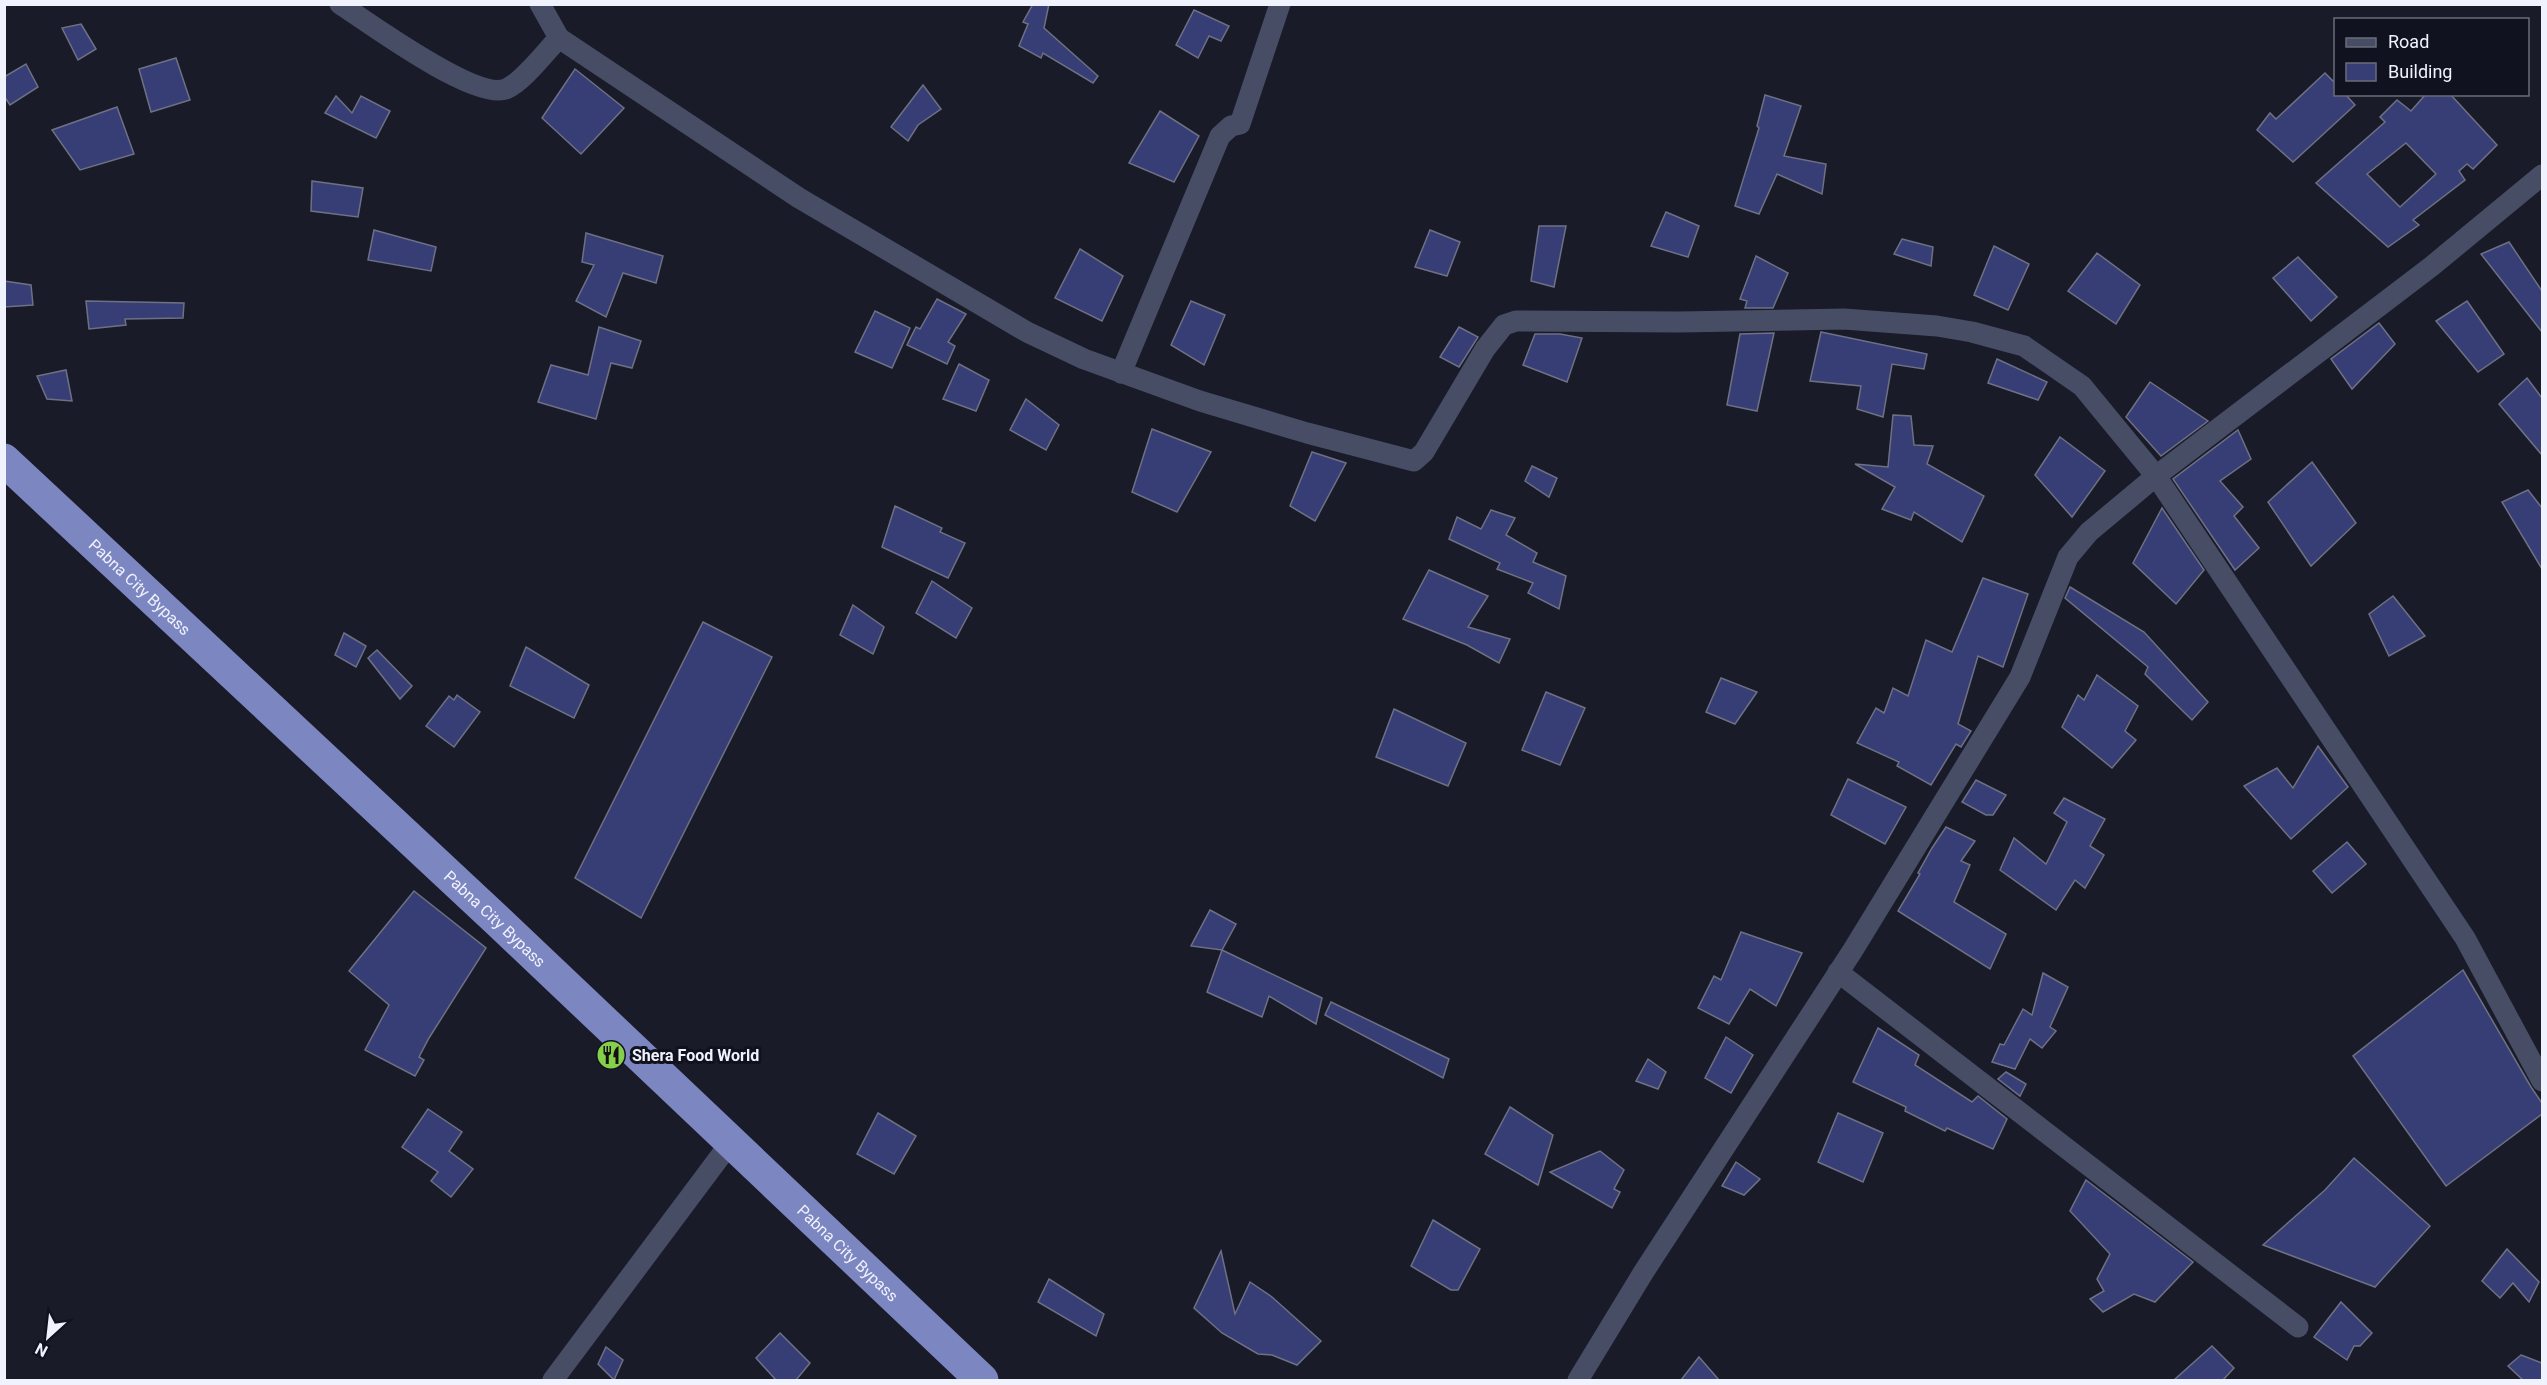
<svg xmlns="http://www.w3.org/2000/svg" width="2547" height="1385" font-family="Roboto,sans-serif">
<rect width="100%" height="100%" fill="#191b29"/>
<g fill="#373d75" stroke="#6e7183" stroke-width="1.5" fill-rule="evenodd">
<path d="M1033,4h16l-5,24 54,48 -5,7 -50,-30 -2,5 -22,-12 9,-22 -5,-2z"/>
<path d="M1194,10l35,16 -8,15 -12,-5 -11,22 -22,-13z"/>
<path d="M81,24l15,25 -18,11 -16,-32z"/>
<path d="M176,58l14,42 -39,12 -12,-43z"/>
<path d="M26,64l12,23 -28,18 -6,-9v-19z"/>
<path d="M575,69l49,39 -43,46 -39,-36z"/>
<path d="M2325,73l11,11v10h9l10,11 -62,57 -36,-32 13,-17 6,6z"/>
<path d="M923,85l18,24 -23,16 -10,16 -17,-14z"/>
<path d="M2426,94h24l47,51 -24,24 -6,-5 -8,7 6,9 -52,40 6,5 -31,22 -72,-64 69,-61 -5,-5 17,-17 14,11zM2406,143l30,31 -36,33 -33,-33z"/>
<path d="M1765,95l36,11 -17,50 42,8 -4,30 -45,-20 -18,40 -24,-8 24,-78 -2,-2z"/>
<path d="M336,96l16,17 9,-17 29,15 -14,27 -51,-25z"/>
<path d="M117,107l17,47 -54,16 -28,-40z"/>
<path d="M1160,111l39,25 -25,46 -45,-19z"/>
<path d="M312,181l51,7 -5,29 -47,-6z"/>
<path d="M1666,212l33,14 -11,31 -37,-11z"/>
<path d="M1539,226h27l-12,61 -23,-6z"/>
<path d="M374,230l62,17 -5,24 -63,-11z"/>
<path d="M1430,230l30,12 -13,34 -32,-9z"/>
<path d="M586,233l77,23 -7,27 -33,-10 -17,44 -30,-16 18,-36 -12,-3z"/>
<path d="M1902,239l31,8 -2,19 -37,-12z"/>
<path d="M2509,242l33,49v41l-61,-78z"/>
<path d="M1994,246l35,18 -21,46 -34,-15z"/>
<path d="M1080,249l43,27 -21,45 -47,-23z"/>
<path d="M2097,253l43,32 -24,39 -48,-33z"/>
<path d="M1756,256l32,17 -15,35h-28l2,-7 -7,-2z"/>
<path d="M2298,257l39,40 -26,24 -38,-43z"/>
<path d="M4,281l27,4 2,20 -29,2z"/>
<path d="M937,299l29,15 -18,28 7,4 -8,18 -40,-19 9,-18 4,2z"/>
<path d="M86,301l98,2 -1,15 -58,1 1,6 -37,4z"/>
<path d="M1191,301l34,14 -21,50 -33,-20z"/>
<path d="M2467,301l37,53 -26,18 -42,-51z"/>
<path d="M875,311l35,17 -18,40 -37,-16z"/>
<path d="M2379,323l16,21 -43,45 -21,-30z"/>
<path d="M599,327l42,14 -9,27 -21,-5 -15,56 -58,-17 13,-37 37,10z"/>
<path d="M1459,327l19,10 -19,30 -19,-10z"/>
<path d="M1821,332l106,22 -3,15 -32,-5 -9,53 -26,-8 4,-23 -51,-5z"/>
<path d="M1774,333l-17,78 -30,-6 13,-71z"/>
<path d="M1535,334h25l22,4 -15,44 -44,-17z"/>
<path d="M1997,359l50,23 -9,18 -50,-17z"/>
<path d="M959,364l30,16 -13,31 -33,-12z"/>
<path d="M66,370l6,31 -25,-2 -10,-23z"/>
<path d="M2527,378l15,20v57l-43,-51z"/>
<path d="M2150,382l58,39 -47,35 -35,-39z"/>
<path d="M1026,399l33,26 -13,25 -36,-20z"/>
<path d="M1893,415l18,1 3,29 19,1 -6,18 57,32 -22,46 -48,-30 -3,8 -29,-11 13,-22 -40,-23 33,3z"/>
<path d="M1152,429l59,23 -34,60 -45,-20z"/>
<path d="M2238,430l13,29 -31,22 23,26 -9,9 25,32 -24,22 -62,-91z"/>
<path d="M2060,437l45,34 -33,46 -37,-42z"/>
<path d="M1312,452l34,11 -31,58 -25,-15z"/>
<path d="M2312,462l44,61 -45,43 -43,-64z"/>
<path d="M1532,466l25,12 -8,19 -24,-16z"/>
<path d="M2528,490l14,18v61l-40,-67z"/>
<path d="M895,506l47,22 -2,4 25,11 -17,35 -66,-31z"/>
<path d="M2162,508l42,62 -28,34 -43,-41z"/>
<path d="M1491,510l24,8 -9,17 31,18 -4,9 33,14 -7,33 -31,-16 5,-10 -36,-14 3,-6 -51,-24 8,-22 24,12z"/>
<path d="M1429,570l59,26 -20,31 42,12 -11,24 -32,-18 -64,-26z"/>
<path d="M1983,578l45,16 -25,73 -25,-11 -20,68 13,7 -10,16 -5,-3 -25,41 -34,-19 2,-4 -42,-19 19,-35 8,5 9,-25 15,8 18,-56 26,12z"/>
<path d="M932,581l40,27 -16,30 -40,-25z"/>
<path d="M2070,587l74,45 64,70 -16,18 -47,-46 3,-7 -83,-69z"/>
<path d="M2393,596l32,40 -36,20 -20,-42z"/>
<path d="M853,605l31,22 -11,27 -33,-19z"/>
<path d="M703,622l69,35 -131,261 -66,-40z"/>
<path d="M344,633l22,13 -10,21 -21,-12z"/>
<path d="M526,647l63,38 -15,33 -64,-32z"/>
<path d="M377,650l35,36 -12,13 -32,-41z"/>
<path d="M2097,675l41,31 -13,25 11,9 -24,28 -50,-41 16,-32 6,5z"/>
<path d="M1721,678l36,14 -22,32 -29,-12z"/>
<path d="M1546,692l39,16 -25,57 -38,-15z"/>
<path d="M457,695l23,17 -26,35 -28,-21 23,-30 5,4z"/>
<path d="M1394,709l72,34 -18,43 -72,-29z"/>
<path d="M2318,746l30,41 -57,52 -47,-53 33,-18 16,20z"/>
<path d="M1848,779l58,28 -21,37 -54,-29z"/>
<path d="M1976,780l30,15 -13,20h-7l-24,-13z"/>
<path d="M2064,798l41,21 -15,27 14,9 -19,33 -10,-8 -19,30 -56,-40 14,-32 32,26 21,-42 -13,-9z"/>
<path d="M1946,827l29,14 -14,20 9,4 -16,37 52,32 -16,35 -92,-58 22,-37 -2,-1 14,-25z"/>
<path d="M2347,842l19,22 -34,29 -19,-22z"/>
<path d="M414,891l72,57 -57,90 -10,19 5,3 -9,16 -50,-26 24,-45 -40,-34z"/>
<path d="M1210,910l26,14 -14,26 -31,-4z"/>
<path d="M1741,932l61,21 -26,53 -26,-17 -21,35 -31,-16 16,-32 7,4z"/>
<path d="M1222,950l100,48 -6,26 -47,-28 -7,21 -55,-25z"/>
<path d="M2463,970l68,117 11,16v11l-96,72 -93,-130z"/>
<path d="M2043,973l25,14 -18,40 6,4 -14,17 -12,-9 -15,30 -23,-7 8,-18 4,1 19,-36 9,6z"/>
<path d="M1331,1002l118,57 -6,19 -118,-63z"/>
<path d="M1878,1028l41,27 -4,10 57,37 6,-6 29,23 -14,30 -46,-21 -2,3 -40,-20 1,-4 -53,-25z"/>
<path d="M1726,1037l27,18 -22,38 -26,-15z"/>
<path d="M1648,1059l18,13 -8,17 -22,-8z"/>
<path d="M2006,1072l20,12 -6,12 -22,-17z"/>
<path d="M1510,1107l43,28 -15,50 -53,-31z"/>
<path d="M428,1109l34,23 -13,19 24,18 -22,28 -20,-16 7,-9 -36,-25z"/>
<path d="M878,1113l38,23 -22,38 -37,-20z"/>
<path d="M1838,1113l45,20 -20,49 -45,-20z"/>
<path d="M1600,1151l24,19 -10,19 6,3 -8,16 -62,-36z"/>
<path d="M2354,1158l76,68 -55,61 -112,-42 62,-55z"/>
<path d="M1736,1162l24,17 -16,16 -22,-9z"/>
<path d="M2086,1180l107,82 -38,40 -21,-8 -31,18 -13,-13 14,-8 -7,-12 13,-25 -40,-43z"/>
<path d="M1433,1220l47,29 -22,41h-7l-40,-24z"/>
<path d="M2507,1249l32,33 -10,20 -16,-19 -13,15 -18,-17z"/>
<path d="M1221,1251l14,63 15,-32 22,15 49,44 -24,24 -25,-10 -14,-1 -36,-21 -28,-25z"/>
<path d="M1049,1279l55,35 -8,22 -58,-34z"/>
<path d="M2341,1302l31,31 -12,13h-6l-7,14 -33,-23z"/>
<path d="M780,1333l30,30 -14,17h-20l-20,-22z"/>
<path d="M2212,1346l22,22 -11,12h-49z"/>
<path d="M606,1347l17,13 -9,20 -16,-16z"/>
<path d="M2521,1355l21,8v17h-19l-15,-14z"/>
<path d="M1699,1357l20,23h-38z"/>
</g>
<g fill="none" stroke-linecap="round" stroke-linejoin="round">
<g stroke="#484d66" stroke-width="21">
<path d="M340,4c29,19 135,97 166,85 17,-7 40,-38 53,-51"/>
<path d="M540,4l19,34 240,160 228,134 57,27 116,42 107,32 107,28 10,-9 61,-103 19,-24 12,-4 163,1 165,-3 93,7 35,6 52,14 58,40 74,90 309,462 77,143"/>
<path d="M1121,373l99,-237 11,-10 9,-2 40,-120"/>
<path d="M1838,972l460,355"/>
<path d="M553,1380l178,-238"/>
<path d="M1578,1380l65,-107 210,-323 167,-273 48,-120 21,-25 67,-56 276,-210 110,-91"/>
</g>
<path stroke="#7c86c0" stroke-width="33" id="s1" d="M4,460l496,463 482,457"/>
</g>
<defs>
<g id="restaurant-disc" transform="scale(1.5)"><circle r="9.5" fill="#86cf4b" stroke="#101220"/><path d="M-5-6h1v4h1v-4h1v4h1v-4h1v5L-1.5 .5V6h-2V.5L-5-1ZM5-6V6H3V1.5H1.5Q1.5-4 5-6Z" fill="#111"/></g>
</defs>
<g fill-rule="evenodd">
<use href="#restaurant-disc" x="611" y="1055"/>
</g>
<g text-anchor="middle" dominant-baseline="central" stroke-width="6" stroke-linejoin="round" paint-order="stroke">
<g font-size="16" fill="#f0f2fd" stroke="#101220">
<text stroke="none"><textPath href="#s1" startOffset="186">Pabna City Bypass</textPath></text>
<text stroke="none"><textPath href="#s1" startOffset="672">Pabna City Bypass</textPath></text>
<text stroke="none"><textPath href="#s1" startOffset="1158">Pabna City Bypass</textPath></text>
</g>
<g font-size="16" font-weight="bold" fill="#f0f2fd" stroke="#101220" text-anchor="start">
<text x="632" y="1055">Shera Food World</text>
</g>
</g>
<rect width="2547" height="1385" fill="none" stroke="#f0f2fd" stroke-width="12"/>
<rect x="2334" y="18" width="195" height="78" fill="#101220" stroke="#6a6c78" stroke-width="1.5"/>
<rect x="2346" y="38" width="30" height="9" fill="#484d66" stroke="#6a6c78" stroke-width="1.5"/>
<text x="2388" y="48" font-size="18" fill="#f0f2fd">Road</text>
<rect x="2346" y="63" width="30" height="18" fill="#373d75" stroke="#6a6c78" stroke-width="1.5"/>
<text x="2388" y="78" font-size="18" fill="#f0f2fd">Building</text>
<g transform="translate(48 1337) rotate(207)" stroke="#101220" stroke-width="4.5" paint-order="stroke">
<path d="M0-4.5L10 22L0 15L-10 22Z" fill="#f0f2fd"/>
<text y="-9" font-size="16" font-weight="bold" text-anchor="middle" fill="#f0f2fd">N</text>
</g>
</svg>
